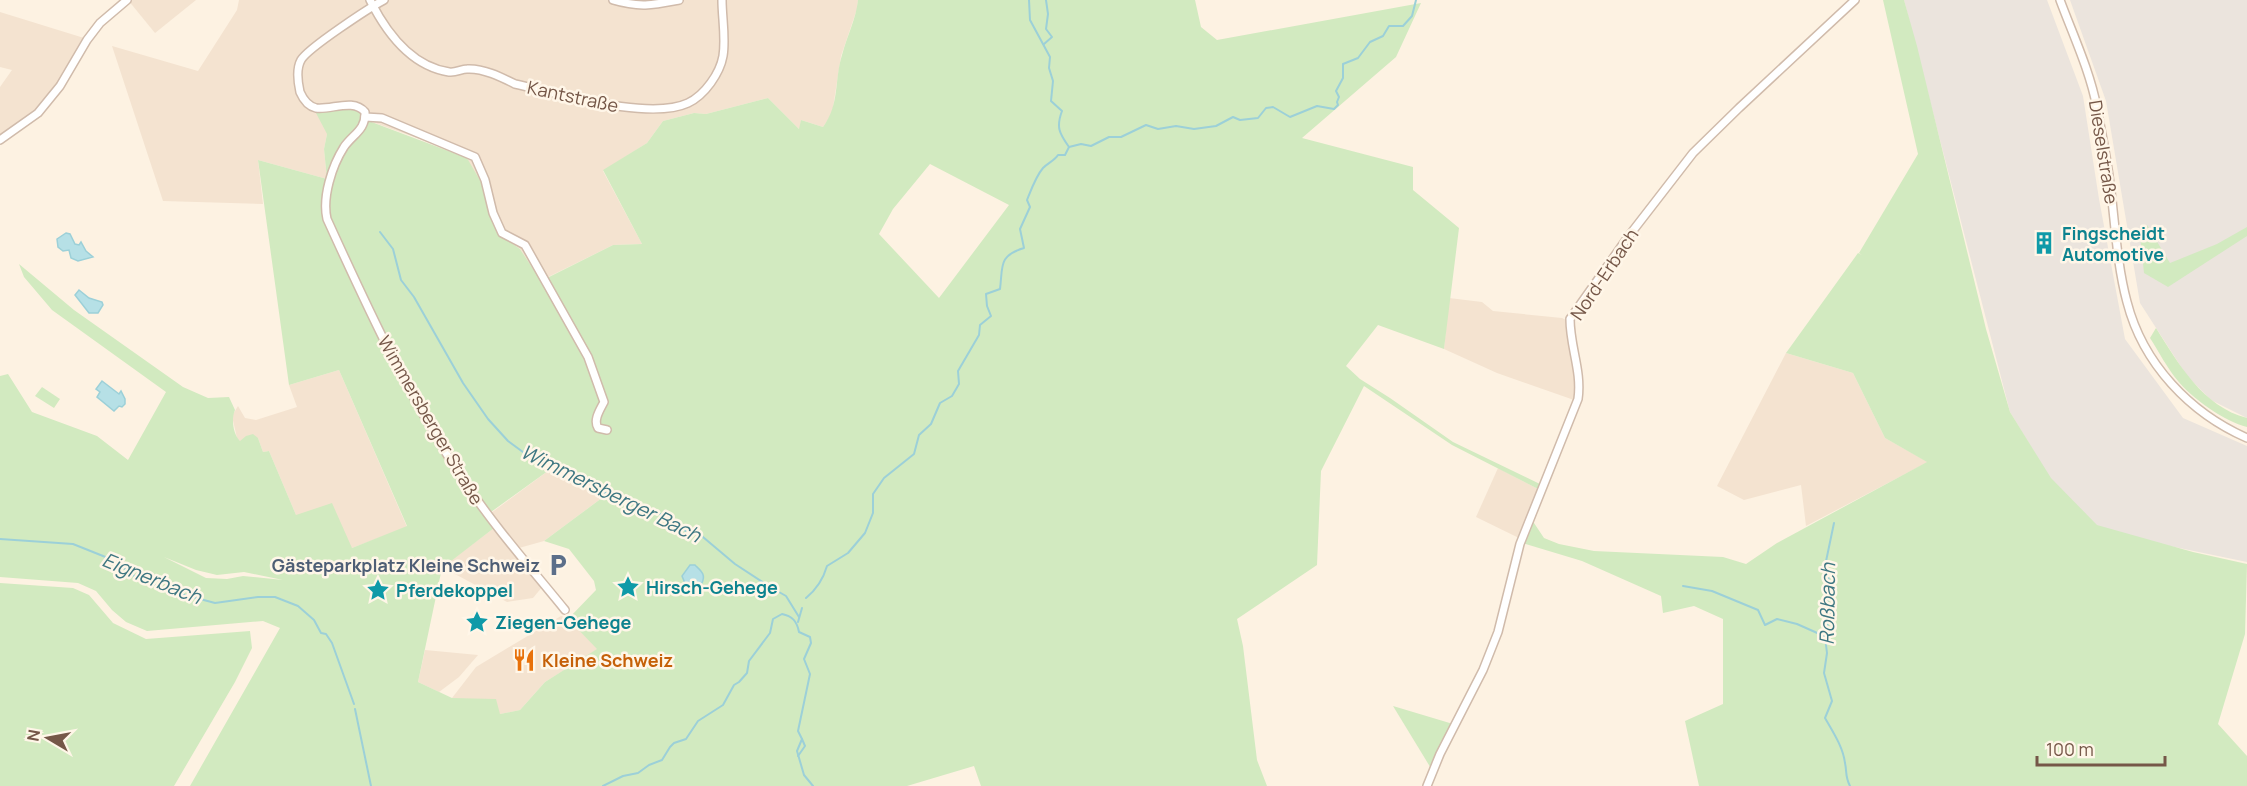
<svg xmlns="http://www.w3.org/2000/svg" width="2247" height="786" font-family="Manrope,sans-serif">
<rect width="100%" height="100%" fill="#fdf2e2"/>
<g fill="#f4e3d0">
<path d="M128,0h68l-41,33z"/>
<path d="M239,0h619l-1,9 -16,47 -9,58 -9,13 -22,-7 -1,10 -32,-32 -62,16 -12,-1 -31,8 -16,22 -44,28 39,73 -29,1 -73,36 -20,-32 -20,-14 -33,-77 -39,-16 -67,-24 -34,16 -3,15 3,30 -69,-19 5,44 -100,-3 -51,-155 86,25 39,-61z"/>
<path d="M0,12l84,26 -23,41 -24,31 -37,27v-50l12,-17 -12,-3z"/>
<path d="M1449,298l33,4 11,9 69,7 6,3 9,49 -3,30 -77,-27 -53,-24z"/>
<path d="M1786,353l67,20 32,65 43,24 -122,64 -5,-41 -57,15 -27,-14z"/>
<path d="M339,370l68,157 -55,21 -56,-33 -27,-64 -6,1 -5,-14 -18,3 -3,-3 -5,-22 6,-10 7,12 11,2 41,-13 -8,-22z"/>
<path d="M552,468l62,21 -70,52 -25,7 -28,-35z"/>
<path d="M1498,468l44,23 -21,48 -45,-22z"/>
<path d="M494,528l49,58 -10,12 -26,4 -65,-35z"/>
<path d="M561,616l7,3 30,30 -53,33 -25,28 -20,4 -48,-16 24,-31z"/>
<path d="M425,650l53,5 -19,22 -20,15 -21,-10z"/>
</g>
<g fill="#ebe4dd">
<path d="M1904,0h143l36,96 16,103 26,140 58,79 64,28v116l-145,-30 -51,-52 -41,-68z"/>
<path d="M2070,0h177v418l-36,-18 -24,-24 -47,-73 -34,-202z"/>
</g>
<g fill="#d2eac0" fill-rule="evenodd">
<path d="M858,0h337l6,27 16,13 204,-37 -25,54 -94,81 111,29v23l46,38 -15,121 -66,-24 -32,41 14,13 30,19 63,44 91,44 -2,5 -90,-46 -88,-59 -43,85 -4,94 -80,54 6,27 14,114 10,26h-286l-7,-20 -67,20h-717l90,-158 -17,-7 -116,10 -21,-9 -14,-12 -16,-19 -18,-8 -78,-6v-201l8,-2 24,38 65,24 31,24 38,-68 -114,-82 -28,-33 -5,-13 55,46 109,77 25,11 21,-1 6,13c-4,9 -2,24 5,31l6,-5 7,-2 5,4 5,14 6,-1 27,64 36,-12 20,45 55,-22 -68,-156 -50,15 -31,-225 69,19 -3,-30 3,-15 -11,-21 39,-5 6,5v5l106,40 14,24 9,30 10,23 20,14 21,32 72,-36 29,-1 -39,-74 44,-27 16,-22 31,-8 12,1 62,-16 31,31 2,-9 22,7c17,-23 11,-46 19,-72 5,-19 14,-36 16,-55zM930,164l79,41 -70,93 -60,-64 14,-25zM552,468l62,21 -70,52 25,8 25,32 2,9 -28,29 29,30 -52,33 -25,28 -20,4 -4,-15 -44,-1 -34,-16 24,-114 52,-40 5,-6 -8,-10zM164,557l32,13 21,5 27,-3 39,8 -40,-4 -16,3 -21,-1z"/>
<path d="M1883,0h21l13,46 69,283 24,83 41,66 46,47 96,27 54,12 -2,70 -27,90 29,32v30h-548l-14,-65 38,-17v-85l-29,-13 -31,7 -2,-17 -79,-35 -60,-18 8,-26 14,21 15,6 35,7 129,6 23,7 31,-21 150,-81 -42,-24 -32,-65 -67,-20 72,-100 4,2 -3,-2 59,-99z"/>
<path d="M2147,225l23,38 47,-19 30,-17v9l-79,51 -24,-14 -4,-38z"/>
<path d="M2156,328c22,35 47,79 91,90v9c-22,-5 -55,-29 -69,-46 -11,-13 -19,-29 -28,-43z"/>
<path d="M42,387l18,12 -6,9 -19,-12z"/>
<path d="M0,583l73,5 16,7 24,28 33,16 104,-8 2,17 -17,34 -61,104h-174z"/>
<path d="M1393,706l60,18 -21,46z"/>
</g>
<g fill="#b6e0e6" stroke="#9cd0d8" stroke-width="1.5">
<path d="M66,233l4,1 5,10 4,1 2,-3 5,9 7,6 -15,4 -7,-3 -2,-8 -6,1 -5,-4 -1,-8z"/>
<path d="M79,290l10,8 13,4 1,3 -5,8h-9l-14,-18z"/>
<path d="M102,381l17,13 2,-3 4,8v5l-3,3 -3,-1 -5,5 -17,-14 3,-5 -4,-3z"/>
<path d="M690,565h5c6,6 11,9 7,18l-12,5h-3l-5,-12z"/>
</g>
<g fill="none" stroke-linecap="round" stroke-linejoin="round">
<g stroke="#9cd0d8" stroke-width="2">
<path d="M1029,0l1,20 20,37 -1,11 4,13 -2,20 11,10c-6,16 -3,22 7,36"/>
<path d="M1044,44l8,-7 -6,-8 2,-15 -2,-14"/>
<path d="M1069,147l12,-3 10,2 18,-9h12l25,-12 12,4 18,-3 18,3 22,-3 17,-9 7,3 18,-2 8,-10 7,-1 17,10 27,-11 17,3 4,-4 -1,-3 2,-5 -3,-6 7,-13v-14l15,-6 12,-16 13,-6 6,-10h14l9,-10 4,-16"/>
<path d="M380,232l13,17 8,31 13,17 49,86 25,36 20,22 19,14 58,30 88,34c7,9 12,15 24,13l38,32 32,21"/>
<path d="M1834,523l-9,43 5,18 -3,15 3,14 -5,24 2,16 -3,20 8,28 -7,17c8,14 18,29 20,45 2,9 0,14 5,23"/>
<path d="M0,539l73,5 35,14 13,7 9,9 40,17 45,12 43,-6h17l23,9 16,14 7,13 5,1 6,9 22,61"/>
<path d="M1683,586l29,5 46,19 7,15 12,-6 20,5 27,12"/>
<path d="M779,592l7,4 13,21"/>
<path d="M806,598c11,-9 17,-18 21,-32l21,-13 17,-20 8,-20v-19l11,-16 30,-24 5,-19 12,-11 9,-21 12,-7 7,-12 -1,-13 21,-36 1,-10 11,-9 -4,-10 -1,-12 14,-5c3,-23 -2,-33 24,-41l-4,-19 10,-22 -3,-7c4,-10 9,-24 16,-32 5,-5 11,-7 15,-13h7l4,-8"/>
<path d="M798,622l4,-14"/>
<path d="M355,709l16,77"/>
<path d="M798,756l7,-10 -3,-7"/>
<path d="M603,786l20,-10 15,-3 11,-8 13,-5 8,-13 4,-4 12,-4 12,-18 25,-16 11,-20 5,-3 8,-9 2,-12 21,-28 3,-14 9,-5c10,2 15,7 17,18l11,5 1,6 -7,16 6,15 -12,57 4,8 -5,12 7,24 9,11"/>
</g>
<g stroke="#d0bbab" stroke-width="10">
<g id="street">
<path d="M370,0c16,32 40,66 79,72 7,1 12,-3 18,-3 16,-1 34,8 48,15 43,9 134,37 173,19 17,-8 32,-30 35,-47 3,-18 -1,-38 -1,-56"/>
<path d="M384,0c-15,8 -76,48 -83,60 -5,9 -3,23 -1,32 3,7 8,14 16,16 16,2 37,-10 49,4 1,18 -12,22 -21,35 -12,19 -22,50 -17,72 41,90 82,179 137,262 30,45 66,86 101,129"/>
<path d="M613,0c27,8 40,5 66,0"/>
<path d="M2060,0c13,35 30,71 37,108 4,22 9,45 12,68 6,42 7,85 18,126 16,62 63,111 120,136"/>
<path d="M365,117l17,1 93,39 10,23 8,33 9,20 23,12 63,112 16,45c-4,8 -11,18 -6,26l9,2"/>
<path d="M0,140l38,-27 22,-27 27,-46 13,-17 27,-23"/>
<path d="M1427,786l13,-32 43,-84 15,-38 22,-88 58,-145c4,-28 -8,-52 -8,-80l58,-82 65,-84 46,-45 116,-108"/>
</g>
</g>
<use href="#street" stroke="#fff" stroke-width="7"/>
</g>
<defs>
<g id="building-bare" transform="scale(1.8)"><path d="M-4-6H4V6H1V3H-1V6H-4ZM-2.5-4.3h1.7v1.8h-1.7ZM.8-4.3h1.7v1.8H.8ZM-2.5-1h1.7V.8h-1.7ZM.8-1h1.7V.8H.8Z" fill="#0f9aa8" stroke="#fff6e8" stroke-width="2.5" paint-order="stroke"/></g>
<g id="parking-bare" transform="scale(1.8)"><path d="M-3.5-5.5H1a3.5 3.5 0 0 1 0 7H-1V5.5H-3.5ZM-1-3.4V-.6H.8a1.4 1.4 0 0 0 0-2.8Z" fill="#5c6f8a" stroke="#fff6e8" stroke-width="2.5" paint-order="stroke"/></g>
<g id="sight-bare" transform="scale(1.8)"><path d="M0-6L1.8-2.2L6-1.7L2.9 1.2L3.7 5.4L0 3.3L-3.7 5.4L-2.9 1.2L-6-1.7L-1.8-2.2Z" fill="#0f9aa8" stroke="#fff6e8" stroke-width="2.5" paint-order="stroke"/></g>
<g id="restaurant-bare" transform="scale(1.8)"><path d="M-5-6h1v4h1v-4h1v4h1v-4h1v5L-1.5 .5V6h-2V.5L-5-1ZM5-6V6H3V1.5H1.5Q1.5-4 5-6Z" fill="#e8710a" stroke="#fff6e8" stroke-width="2.5" paint-order="stroke"/></g>
</defs>
<g fill-rule="evenodd">
<use href="#building-bare" x="2044" y="243"/>
<use href="#parking-bare" x="558" y="565"/>
<use href="#sight-bare" x="628" y="587"/>
<use href="#sight-bare" x="378" y="590"/>
<use href="#sight-bare" x="477" y="622"/>
<use href="#restaurant-bare" x="524" y="660"/>
</g>
<g text-anchor="middle" dominant-baseline="central" stroke-width="5" stroke-linejoin="round" paint-order="stroke">
<g font-size="18" fill="#755748" stroke="#fff6e8">
<text transform="translate(573 96) rotate(12)">Kantstraße</text>
<text transform="translate(2104 152) rotate(81)">Dieselstraße</text>
<text transform="translate(1604 274) rotate(-56)">Nord-Erbach</text>
<text transform="translate(431 420) rotate(60)">Wimmersberger Straße</text>
</g>
<g font-size="18" font-weight="bold" fill="#0d838f" stroke="#fff6e8" text-anchor="start">
<text x="2062" y="233">Fingscheidt<tspan x="2062" dy="21">Automotive</tspan></text>
<text x="646" y="587">Hirsch-Gehege</text>
<text x="396" y="590">Pferdekoppel</text>
<text x="495" y="622">Ziegen-Gehege</text>
</g>
<g font-size="18" font-weight="bold" fill="#4e5e75" stroke="#fff6e8" text-anchor="end">
<text x="540" y="565">Gästeparkplatz Kleine Schweiz</text>
</g>
<g font-size="18" font-weight="bold" fill="#c56008" stroke="#fff6e8" text-anchor="start">
<text x="542" y="660">Kleine Schweiz</text>
</g>
<g font-size="20" font-style="italic" fill="#3e7782" stroke="#fff6e8">
<text transform="translate(611 493) rotate(26)">Wimmersberger Bach</text>
<text transform="translate(152 578) rotate(22)">Eignerbach</text>
<text transform="translate(1827 604) rotate(-89)">Roßbach</text>
</g>
</g>
<g transform="translate(48 738) rotate(280)" stroke="#fff6e8" stroke-width="4.5" paint-order="stroke">
<path d="M0-4.5L10 22L0 15L-10 22Z" fill="#755748"/>
<text y="-9" font-size="16" font-weight="bold" text-anchor="middle" fill="#755748">N</text>
</g>
<path d="M2037 756v9h128v-9" fill="none" stroke="#755748" stroke-width="3"/>
<text x="2046" y="756" font-size="18" fill="#755748" stroke="#fff6e8" stroke-width="4.5" paint-order="stroke">100 m</text>
</svg>
